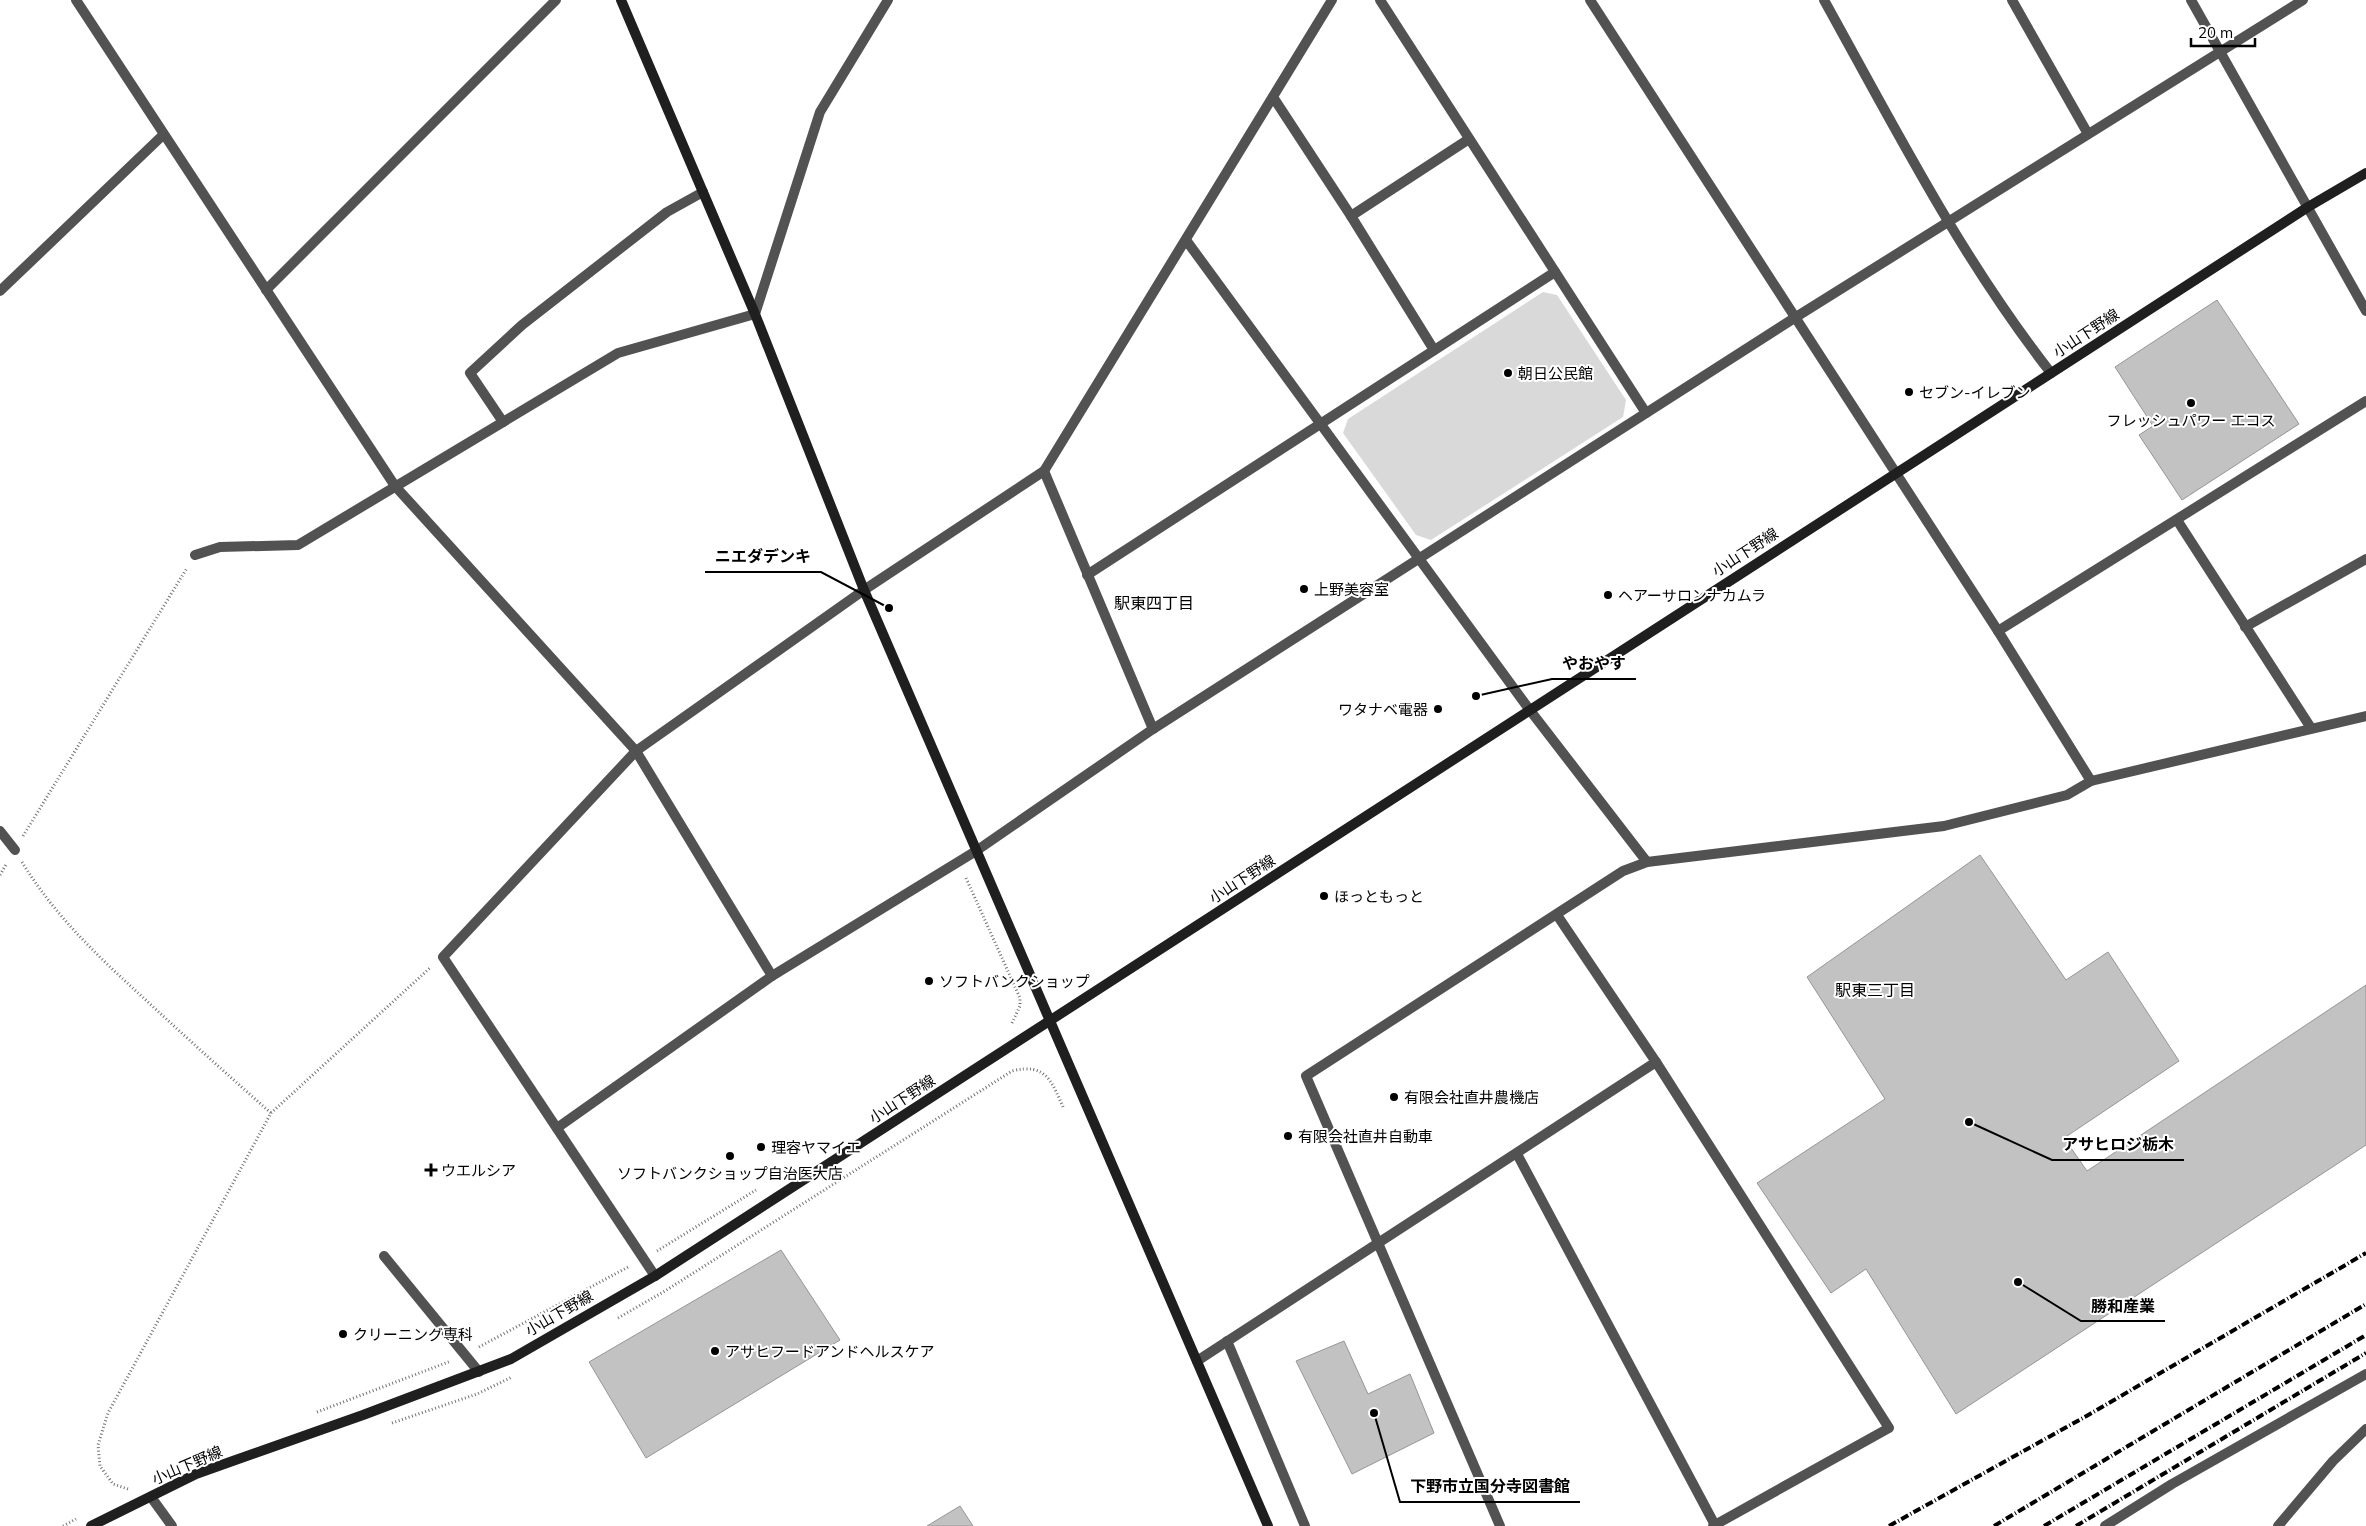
<svg xmlns="http://www.w3.org/2000/svg" width="2366" height="1526" font-family="Mulish,'Noto Sans JP',sans-serif">
<rect width="100%" height="100%" fill="#fff"/>
<path fill="#d9d9d9" d="M1543,292l14,3 69,105 -3,17 -192,123 -15,-5 -73,-102 5,-14z"/>
<g fill="#c2c2c2" stroke="#969696">
<path d="M2217,300l82,124 -117,76 -43,-65 14,-9 -38,-59z"/>
<path d="M1980,855l86,125 42,-28 71,109 -115,77 23,33 279,-186v160l-410,269 -90,-145 -35,24 -74,-110 128,-84 -78,-122z"/>
<path d="M781,1250l59,90 -194,118 -57,-96z"/>
<path d="M1344,1341l24,53 42,-20 24,59 -82,41 -56,-113z"/>
<path d="M960,1506l13,20h-46z"/>
</g>
<g fill="none" stroke-linecap="round" stroke-linejoin="round">
<g stroke="#747474" stroke-width="3" stroke-dasharray="1 2.5" stroke-linecap="butt">
<path d="M23,836l164,-268"/>
<path d="M22,862c34,56 80,98 127,141 40,37 81,74 122,110"/>
<path d="M0,875l7,-12"/>
<path d="M966,878l54,120v8l-9,19"/>
<path d="M657,1251l99,-61"/>
<path d="M618,1318l47,-27 347,-220c35,-9 40,12 52,38"/>
<path d="M479,1347l151,-81"/>
<path d="M317,1412l134,-51"/>
<path d="M392,1423l85,-29 35,-17"/>
<path d="M128,1489l-15,-5 -13,-18 -2,-21 10,-32 163,-300 160,-146"/>
<path d="M63,1526l13,-7"/>
</g>
<g stroke="#525252" stroke-width="10">
<path d="M76,0l319,486 241,265 136,225"/>
<path d="M1380,0l266,413"/>
<path d="M1590,0l408,631 93,150"/>
<path d="M1824,0c71,128 137,258 227,373"/>
<path d="M2012,0l76,134"/>
<path d="M2191,0l175,311"/>
<path d="M1273,97l78,119 83,134"/>
<path d="M1351,216l118,-77"/>
<path d="M1186,240l343,469 118,153"/>
<path d="M266,290l290,-290"/>
<path d="M0,291l163,-156"/>
<path d="M503,422l-33,-49 52,-48 145,-113 36,-20"/>
<path d="M1044,471l109,258"/>
<path d="M2177,520l134,208"/>
<path d="M195,555l25,-8 78,-2 320,-192 137,-39 65,-202 68,-112"/>
<path d="M1087,575l468,-303"/>
<path d="M2245,627l121,-68"/>
<path d="M1998,631l368,-230"/>
<path d="M0,831l15,19"/>
<path d="M1557,915l99,147 233,366 -176,98"/>
<path d="M557,1128l215,-152 204,-125 177,-122 643,-412 507,-317"/>
<path d="M1517,1154l198,371"/>
<path d="M384,1256l95,116"/>
<path d="M655,1276l-212,-319 193,-206 228,-161 180,-119 288,-471"/>
<path d="M1227,1341l78,185"/>
<path d="M1197,1361l459,-299"/>
<path d="M151,1497l21,29"/>
<path d="M1500,1526l-194,-450 317,-205 24,-9 297,-36 123,-31 24,-14 275,-65"/>
<path d="M2105,1526l67,-42 194,-110"/>
<path d="M2278,1526l55,-65 33,-32"/>
</g>
<g stroke="#1f1f1f" stroke-width="10">
<path d="M621,0l134,314 109,276 404,936"/>
<path d="M91,1526l105,-52 167,-59 148,-56 144,-83 1653,-1069 58,-34"/>
</g>
<g stroke="#000" stroke-width="4" stroke-dasharray="8 2.5 1 2.5" stroke-linecap="butt">
<path d="M1889,1526l201,-112 276,-161"/>
<path d="M1994,1526l372,-222"/>
<path d="M2044,1526l322,-191"/>
<path d="M2076,1526l290,-173"/>
</g>
</g>
<g fill="#000" stroke="#fff" stroke-width="2">
<circle cx="1508" cy="373" r="5"/>
<circle cx="1909" cy="392" r="5"/>
<circle cx="2191" cy="403" r="5"/>
<circle cx="1304" cy="589" r="5"/>
<circle cx="1608" cy="595" r="5"/>
<circle cx="1438" cy="709" r="5"/>
<circle cx="1324" cy="896" r="5"/>
<circle cx="929" cy="981" r="5"/>
<circle cx="1394" cy="1097" r="5"/>
<circle cx="1288" cy="1136" r="5"/>
<circle cx="761" cy="1147" r="5"/>
<circle cx="730" cy="1156" r="5"/>
<path d="M428.5 1162.5h5v5h5v5h-5v5h-5v-5h-5v-5h5z"/>
<circle cx="343" cy="1334" r="5"/>
<circle cx="715" cy="1351" r="5"/>
</g>
<g text-anchor="middle" dominant-baseline="central" stroke-width="4" stroke-linejoin="round" paint-order="stroke">
<g font-size="15" fill="#000" stroke="#fff">
<text transform="translate(2086 333) rotate(-33)">小山下野線</text>
<text transform="translate(1745 552) rotate(-33)">小山下野線</text>
<text transform="translate(1242 879) rotate(-33)">小山下野線</text>
<text transform="translate(902 1099) rotate(-33)">小山下野線</text>
<text transform="translate(559 1313) rotate(-30)">小山下野線</text>
<text transform="translate(187 1465) rotate(-23)">小山下野線</text>
</g>
<g font-size="15" fill="#000" stroke="#fff" text-anchor="start">
<text x="1518" y="373">朝日公民館</text>
<text x="1919" y="392">セブン-イレブン</text>
<text x="2191" y="420" text-anchor="middle">フレッシュパワー エコス</text>
<text x="1314" y="589">上野美容室</text>
<text x="1618" y="595">ヘアーサロンナカムラ</text>
<text x="1428" y="709" text-anchor="end">ワタナベ電器</text>
<text x="1334" y="896">ほっともっと</text>
<text x="939" y="981">ソフトバンクショップ</text>
<text x="1404" y="1097">有限会社直井農機店</text>
<text x="1298" y="1136">有限会社直井自動車</text>
<text x="771" y="1147">理容ヤマイエ</text>
<text x="441" y="1170">ウエルシア</text>
<text x="730" y="1173" text-anchor="middle">ソフトバンクショップ自治医大店</text>
<text x="353" y="1334">クリーニング専科</text>
<text x="725" y="1351">アサヒフードアンドヘルスケア</text>
</g>
<g font-size="16" fill="#000" stroke="#fff">
<text x="1154" y="603">駅東四丁目</text>
<text x="1875" y="990">駅東三丁目</text>
</g>
</g>
<path fill="none" stroke="#000" stroke-width="2" d="M889 608L821 572H705M1476 696L1552 679H1636M1969 1122L2052 1160H2184M2018 1282L2081 1321H2165M1374 1413L1400 1502H1580"/>
<g fill="#000" stroke="#fff" stroke-width="2">
<circle cx="889" cy="608" r="5"/>
<circle cx="1476" cy="696" r="5"/>
<circle cx="1969" cy="1122" r="5"/>
<circle cx="2018" cy="1282" r="5"/>
<circle cx="1374" cy="1413" r="5"/>
</g>
<g font-size="16" text-anchor="middle" font-weight="bold" fill="#000" stroke="#fff" stroke-width="4" stroke-linejoin="round" paint-order="stroke">
<text x="763" y="562">ニエダデンキ</text>
<text x="1594" y="669">やおやす</text>
<text x="2118" y="1150">アサヒロジ栃木</text>
<text x="2123" y="1312">勝和産業</text>
<text x="1490" y="1492">下野市立国分寺図書館</text>
</g>
<path d="M2191 38v8h64v-8" fill="none" stroke="#000000" stroke-width="2.5"/>
<text x="2198" y="38" font-size="15" fill="#000000" stroke="#ffffff" stroke-width="4" paint-order="stroke">20 m</text>
</svg>
